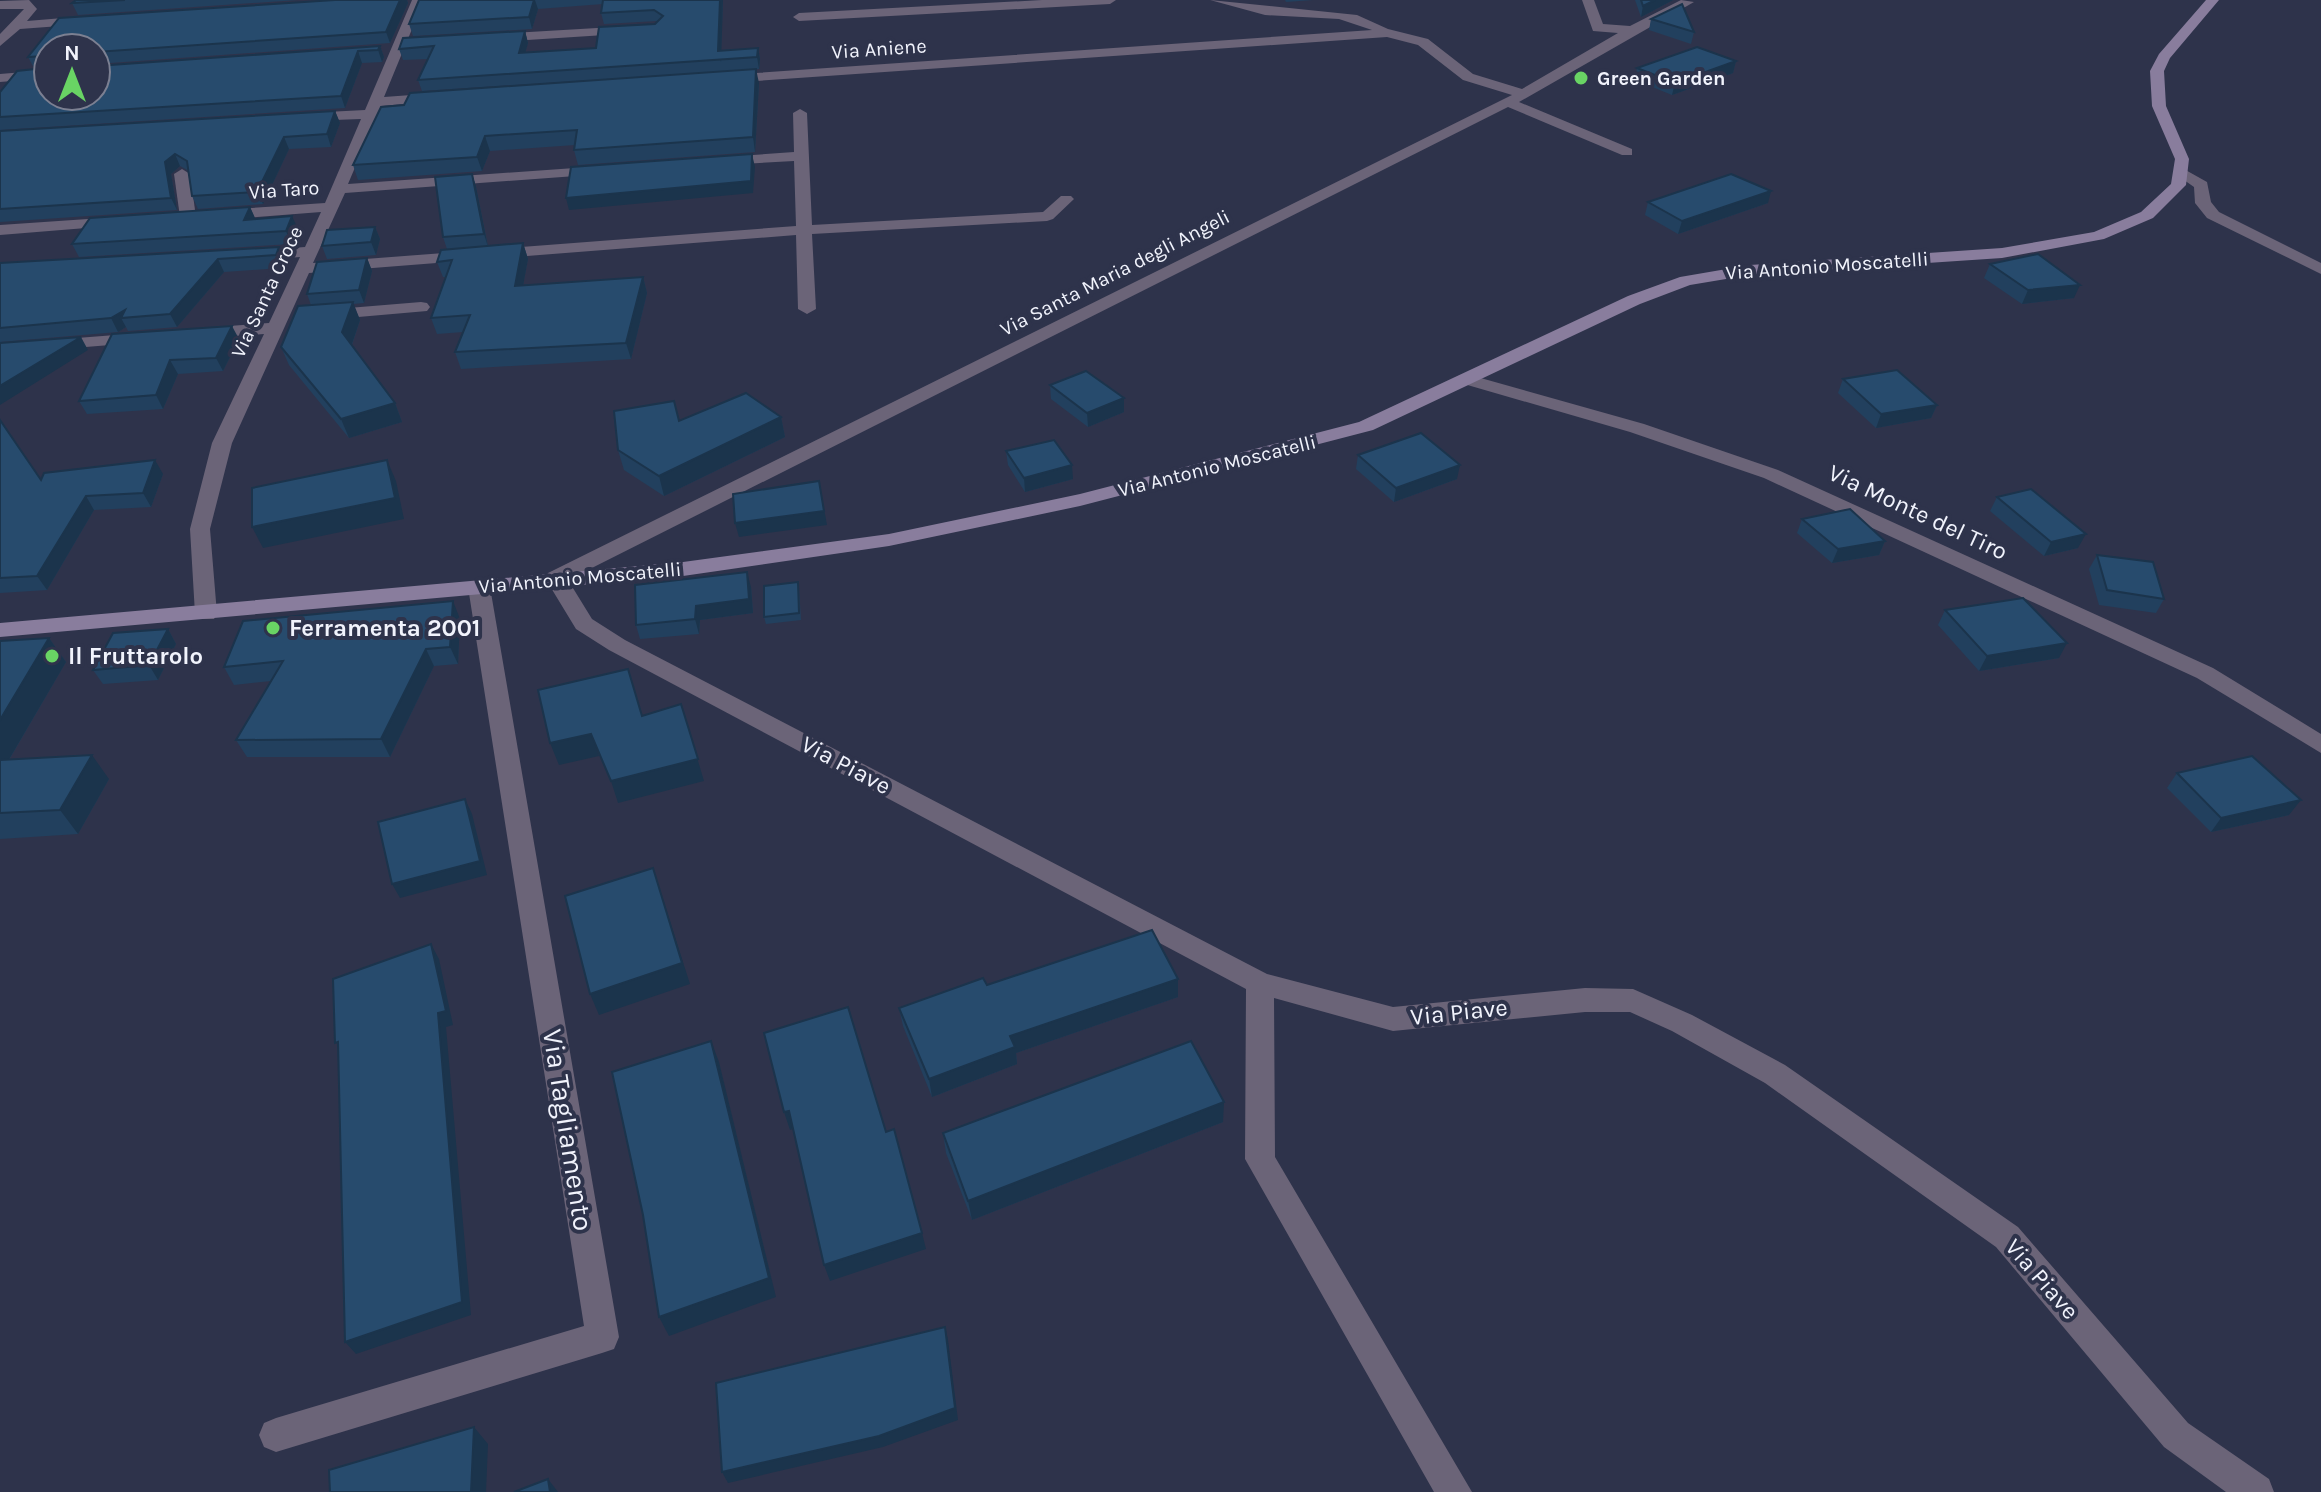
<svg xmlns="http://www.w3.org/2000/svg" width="2321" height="1492" font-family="Karla,sans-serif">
<rect width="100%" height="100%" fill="#2e334b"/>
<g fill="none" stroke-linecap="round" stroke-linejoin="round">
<g fill="#6b6478" fill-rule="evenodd">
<path d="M29,0l8,9 -10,12 60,-5 6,4 -6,4 -67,5 -20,17v-12l24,-25h-24v-8z"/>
<path d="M412,0h12l-40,97 55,-4 7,4 -7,4 -58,5 -33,78 255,-18 7,4 -7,4 -258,19 -32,70 483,-37 -2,-65 -70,4 -7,-4 7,-4 70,-5 -1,-39 7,-4 7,4 5,112 231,-13 18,-16h10l3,3 -21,20 -6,2 -235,13 4,75 -9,5 -9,-5 -2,-74 -487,38 -77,170 -22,86 7,85 -3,5h-16l-3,-5 -5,-85 22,-86 52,-109 -62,4 -9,-5 9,-5 67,-5 31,-66 -51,4 -8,-5 8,-5 56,-4 16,-35 -100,8 -8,-5 8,-5 104,-7 36,-84 -54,2 -7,-4 7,-4 58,-3z"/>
<path d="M1042,0h74l-6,4 -311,17 -6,-4 6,-4z"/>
<path d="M1210,0l147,15 31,14 40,10 45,35 49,15 96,-56 -25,-2 -11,-31h12l9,24 27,2 51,-26 13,2 -175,100 113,47v6h-10l-114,-48 -940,473 24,39 33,21 642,334 126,33 192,-19 48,1 59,26 93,50 233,162 170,196 81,56 5,13h-48l-62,-45 -168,-200 -231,-164 -93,-52 -42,-19h-45l-192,19 -119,-33 1,159 197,335h-38l-189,-333 1,-170 -637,-339 -33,-21 -31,-51 3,-5 964,-478 -49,-15 -45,-35 -31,-8 -660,46 -7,-4 7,-4 645,-45 -33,-11 -74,-4z"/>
<path d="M631,26l5,1v6l-140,9 -6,-4 6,-4z"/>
<path d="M48,70v8l-48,4v-8z"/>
<path d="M2182,168l25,14 4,20 8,10 102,51v11l-114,-56 -12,-15 -1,-16 -20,-14z"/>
<path d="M182,169l8,5 6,43 -8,5 -8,-5 -6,-43z"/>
<path d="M117,217l6,2v6l-123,10v-10z"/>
<path d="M421,302l6,1 3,4 -3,4 -103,9 -9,-5 9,-5z"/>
<path d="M141,333l6,1 3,4 -3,4 -147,12v-10z"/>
<path d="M1470,375l174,49 134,46 435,198 108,66v19l-124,-75 -433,-200 -134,-46 -166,-48 -3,-4z"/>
<path d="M479,580l11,7 129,750 -5,12 -12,4 -326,99 -12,-5 -5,-12 5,-12 12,-5 308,-92 -116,-739z"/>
</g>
<path fill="#897d9d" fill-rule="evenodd" d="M2206,0h13l-49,58 -6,13 2,35 23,53 -3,26 -33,33 -49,21 -102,19 -252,17 -60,10 -50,19 -267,126 -293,76 -191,40 -206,30 -683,61v-14l683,-61 206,-28 191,-40 279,-72 269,-126 52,-19 70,-12 252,-17 92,-16 47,-20 30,-28 4,-25 -23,-53 -2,-35 9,-17z"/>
</g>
<g fill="#22405e">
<path d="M76,0h222l-220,15 -6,-12z"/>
<path d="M335,0h72l1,3 -18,40 -294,21v-16h-48v48h48v-30l284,-20 4,11 -2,5 -20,1 -17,45 -345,22v-38l17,-21 27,-3h-10l-6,-11 31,-39z"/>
<path d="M419,0h304l-2,50 37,-2 2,11 -1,10 -337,22 -4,-11 10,-21 -25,1 -4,-11 126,-18 3,12 -3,9 71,-4 59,-24 2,-3 -53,3 -3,-11 2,-9 -65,5 -6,20 -119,7 -4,-12z"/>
<path d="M1285,0h28l-27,2z"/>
<path d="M1635,0h38l-32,17z"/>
<path d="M1651,19l43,13 -3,12 -42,-14z"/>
<path d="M1736,61l-3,12 -61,22 -37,-15 2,-12z"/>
<path d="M759,83l-4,69 -177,13 -4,-15 1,-5 -85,6 -8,20 -124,9 -5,-15 28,-58z"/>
<path d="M335,111l5,12 -9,24 -42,2 -26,55 -65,5 -6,-13 -3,-25 -9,-5 -9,8 6,36 -177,12v-91z"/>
<path d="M472,174l4,13 12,59 35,-3 5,16 -5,26 120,-8 4,16 -16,66 -170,10 -6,-17 8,-20 -26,2 -6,-16 15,-41h-3l-6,-15 10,-13 -4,-12z"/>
<path d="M1648,202l120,1 -90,31 -33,-19z"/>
<path d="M250,207l5,12 43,10 -7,15 -212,13 -7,-13z"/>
<path d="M375,227l5,12 -4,16 -49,4 -5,-13z"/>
<path d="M279,247l6,13 -4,8 -57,4 -47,55 -49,4 -2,-4 -8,5 -118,10v-79z"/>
<path d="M367,258l5,13 -8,32 -11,1 7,16 -8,25 43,58 7,19 -53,16 -60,-73 -8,-18 30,-42 -4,-11z"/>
<path d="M1990,264l84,34 -52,6 -38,-26z"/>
<path d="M112,334l127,5 -16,32 -45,3 -15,35 -76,5 -8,-13z"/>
<path d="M1843,379l94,26 -6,13 -55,10 -38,-35z"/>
<path d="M1050,385l74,27 -36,15 -37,-28z"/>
<path d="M781,417l4,20 -121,59 -40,-26 -6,-20 61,-29z"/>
<path d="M0,420l41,60 122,-6 -12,33 -57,3 -47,80 -47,3z"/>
<path d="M1006,451l67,28 -48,13 -17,-27z"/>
<path d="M1358,455l99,24 -63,23 -38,-33z"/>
<path d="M1997,497l81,51 -34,8 -54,-45z"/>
<path d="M1802,519l83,22 -6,14 -47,8 -35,-30z"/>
<path d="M2097,555l67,44 -8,14 -57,-8 -10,-36z"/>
<path d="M751,587l2,26 -53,7 -1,14 -59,5 -4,-14z"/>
<path d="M799,589l2,31 -35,4 -2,-7z"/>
<path d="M1945,610l114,48 -80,13 -41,-46z"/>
<path d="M460,619l-2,45 -24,2 -44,91h-143l-11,-17 35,-59 -37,4 -10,-18z"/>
<path d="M168,629l8,15 -18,36 -55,4 -10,-14z"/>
<path d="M49,638l17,24 -57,98 100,19 -31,55 -78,5v-198z"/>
<path d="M2177,773l112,42 -78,17 -44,-44z"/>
<path d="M987,985l191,12 -162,56 1,11 -85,33 -29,-71 -4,-18z"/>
<path d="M1223,1122l-251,98 -26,-67 -3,-20z"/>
</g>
<g fill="#1b344c">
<path d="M400,0h7l1,3 -18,40 -4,-11z"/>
<path d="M534,0h1l3,9 -6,20 -3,-12z"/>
<path d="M720,0h3l-2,62 -3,-11z"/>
<path d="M1655,0h18l-32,17 2,-11z"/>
<path d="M525,31l3,12 -6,21 -3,-11z"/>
<path d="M380,46l4,11 -2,5 -4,-12z"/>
<path d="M758,48l2,11 -1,10 -2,-12z"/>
<path d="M358,51l4,12 -17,45 -4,-12z"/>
<path d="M1736,61l-3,12 -61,22 3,-12z"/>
<path d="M756,69l3,14 -4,69 -2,-15z"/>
<path d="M335,111l5,12 -9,24 -4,-13z"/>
<path d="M485,136l5,15 -8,20 -5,-14z"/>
<path d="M284,137l5,12 -26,55 -6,-12z"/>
<path d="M175,154l5,12 -9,8 6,36 -6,-12 -6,-36z"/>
<path d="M752,154l3,13 -2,26 -184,17 -3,-12z"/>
<path d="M472,174l4,13 12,60 -4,-13z"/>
<path d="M1771,191l-3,12 -90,31 4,-13z"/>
<path d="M250,207l6,13h-12z"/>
<path d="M292,216l6,13 -7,15 -5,-13z"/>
<path d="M375,227l5,12 -4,16 -5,-13z"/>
<path d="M523,243l5,16 -8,43 -5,-16z"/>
<path d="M279,247l6,13 -4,8 -5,-13z"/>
<path d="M367,258l5,13 -8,32 -5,-13z"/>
<path d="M218,259l6,13 -47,55 -7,-13z"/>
<path d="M643,277l4,16 -16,66 -5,-16z"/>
<path d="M2080,285l-6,13 -52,6 6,-14z"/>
<path d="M353,302l7,18 -10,30 -8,-18z"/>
<path d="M125,310l-4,8 5,9 -8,5 -7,-14z"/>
<path d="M232,326l7,13 -16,32 -7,-13z"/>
<path d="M81,337l7,13 -88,55v-19z"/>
<path d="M170,360l8,14 -15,35 -7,-14z"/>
<path d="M1124,398v14l-36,15 -1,-14z"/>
<path d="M395,403l7,19 -53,16 -8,-19z"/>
<path d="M1937,405l-6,13 -55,10 5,-14z"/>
<path d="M781,417l4,20 -121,59 -5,-20z"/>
<path d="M155,460l8,14 -12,33 -8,-14z"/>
<path d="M387,460l9,21 8,38 -141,29 -11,-21z"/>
<path d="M1072,465l1,14 -48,13 -1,-14z"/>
<path d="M1460,465l-3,14 -63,23 2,-14z"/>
<path d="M819,481l8,44 -88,12 -4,-14z"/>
<path d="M86,496l8,14 -47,80 -10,-14z"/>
<path d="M2086,534l-8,14 -34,8 7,-14z"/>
<path d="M1885,541l-6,14 -47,8 6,-14z"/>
<path d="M747,572l4,15 2,26 -53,7 -1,14 -4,-15 1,-13z"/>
<path d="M453,601l7,18 -2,45 -8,-17z"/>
<path d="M168,629l8,15 -18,36 -9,-15z"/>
<path d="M49,638l17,24 -66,113v-55z"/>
<path d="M2067,643l-8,15 -80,13 8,-15z"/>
<path d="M426,649l8,17 -44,91 -9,-18z"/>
<path d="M681,704l23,77 -86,22 -7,-22z"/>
<path d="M591,734l8,22 -40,9 -9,-22z"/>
<path d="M92,755l17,24 -31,55 -18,-24z"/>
<path d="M465,799l7,15 15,61 -87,23 -8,-14z"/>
<path d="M2301,800l-12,15 -78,17 10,-14z"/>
<path d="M653,868l37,116 -91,31 -9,-21z"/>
<path d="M431,944l8,15 14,66 -7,2 25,288 -115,39 -11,-12z"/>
<path d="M1178,979v18l-162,56 1,11 -85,33 -3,-18 81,-43z"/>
<path d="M711,1041l8,21 57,235 -107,39 -10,-19z"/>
<path d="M1224,1102l-1,20 -251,98 -4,-19z"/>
<path d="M789,1111l6,17 -5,2 -6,-18z"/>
<path d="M922,1233l4,16 -96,32 -6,-16z"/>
<path d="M945,1327l3,13 10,80 -75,27 -155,36 -6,-11z"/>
<path d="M474,1427l14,17 -2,48h-15z"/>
<path d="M548,1479l10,13h-8z"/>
</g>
<g fill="#274b6d" stroke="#1b344c" stroke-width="2">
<path d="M76,0h49l-53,3z"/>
<path d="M335,0h65l-14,32 -290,20v-4h-48v48h48v-30l284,-20 -2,4 -20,1 -17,45 -341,21v-25l17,-21 27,-3v-12l-16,1 31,-39z"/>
<path d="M419,0h115l-5,17 -120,7z"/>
<path d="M603,0h117l-2,51 40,-3 -1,9 -339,23 16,-34 -35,3 4,-11 122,-7 -6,22 77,-5 3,-21 56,-3 8,-8 -9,-6 -53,3z"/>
<path d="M1641,0h14l-12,6z"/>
<path d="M1682,4l12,28 -43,-13z"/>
<path d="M1697,47l39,14 -61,22 -38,-15z"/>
<path d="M756,69l-3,68 -179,13 3,-20 -92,6 -8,21 -124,8 28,-58 23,-2 6,-12z"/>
<path d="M335,111l-8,23 -43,3 -27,55 -65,4 -5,-35 -12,-7 -10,8 6,36 -171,11v-78z"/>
<path d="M752,154l-1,27 -185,17 5,-31z"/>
<path d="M472,174l12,60 -41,3 -8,-60z"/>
<path d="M1731,174l40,17 -89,30 -34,-19z"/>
<path d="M250,207l-6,13 48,-4 -6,15 -214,13 18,-26z"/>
<path d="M375,227l-4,15 -49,4 5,-16z"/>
<path d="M523,243l-8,43 128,-9 -17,66 -171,9 15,-37 -39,3 21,-58 -15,2 4,-12z"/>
<path d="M279,247l-3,8 -58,4 -48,55 -49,4 4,-8 -14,8 -111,10v-65z"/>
<path d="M2038,254l42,31 -52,5 -38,-26z"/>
<path d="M367,258l-8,32 -52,4 10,-32z"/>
<path d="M353,302l-11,30 53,71 -54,16 -60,-72 17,-41z"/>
<path d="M232,326l-16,32 -46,2 -14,35 -77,6 33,-67z"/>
<path d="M81,337l-81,49v-43z"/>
<path d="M1897,370l40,35 -56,9 -38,-35z"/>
<path d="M1086,371l38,27 -37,15 -37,-28z"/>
<path d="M746,393l35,24 -122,59 -41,-26 -4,-39 60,-10 5,20z"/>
<path d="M0,420l41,60 3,-7 111,-13 -12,33 -57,3 -49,80 -37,2z"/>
<path d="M1421,433l39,32 -64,23 -38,-33z"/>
<path d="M1054,440l18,25 -48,13 -18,-27z"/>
<path d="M387,460l8,38 -143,29v-39z"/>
<path d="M819,481l5,30 -89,12 -2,-29z"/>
<path d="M2031,489l55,45 -35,8 -54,-45z"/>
<path d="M1850,509l35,32 -47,8 -36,-30z"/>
<path d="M2097,555l56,7 11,37 -57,-9z"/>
<path d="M747,572l2,27 -53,7 -1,13 -59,6 -1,-40z"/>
<path d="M798,582l1,31 -35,4v-31z"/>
<path d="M2023,598l44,45 -80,13 -42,-46z"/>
<path d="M453,601l-3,46 -24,2 -45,90 -145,1 47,-79 -59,6 19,-46z"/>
<path d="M168,629l-19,36 -56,5 20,-37z"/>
<path d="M49,638l-49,82v-79z"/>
<path d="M628,669l14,47 39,-12 17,55 -87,22 -20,-47 -41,9 -12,-53z"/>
<path d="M92,755l-32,55 -60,3v-53z"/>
<path d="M2252,756l49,44 -80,18 -44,-45z"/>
<path d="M465,799l15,62 -88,23 -14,-62z"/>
<path d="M653,868l29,95 -92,31 -25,-98z"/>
<path d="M1152,930l26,49 -168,57 5,11 -86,32 -30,-71 84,-30 4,7z"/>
<path d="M431,944l15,67 -8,2 24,289 -117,40 -7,-300 -3,1 -2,-64z"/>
<path d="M848,1007l38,125 8,-3 28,104 -98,32 -35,-154 -5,1 -20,-79z"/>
<path d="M711,1041l58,237 -110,39 -16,-102 -31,-143z"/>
<path d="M1191,1041l33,61 -256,99 -25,-68z"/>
<path d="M945,1327l10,81 -76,28 -157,36 -6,-89z"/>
<path d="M474,1427l-3,65h-141l-1,-22z"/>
<path d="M548,1479l2,13h-36z"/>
</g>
<g fill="#69d464" stroke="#2e334b" stroke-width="3">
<circle cx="1581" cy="78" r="8"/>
<circle cx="273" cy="628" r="8"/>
<circle cx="52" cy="656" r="8"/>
</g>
<g text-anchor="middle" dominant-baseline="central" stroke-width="8" stroke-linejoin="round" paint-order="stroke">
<g font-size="20" fill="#f1f3fc" stroke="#2e334b">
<text transform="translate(879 49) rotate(-4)">Via Aniene</text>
<text transform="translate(284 190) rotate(-4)">Via Taro</text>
<text transform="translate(1827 266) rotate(-4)">Via Antonio Moscatelli</text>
<text transform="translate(1115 273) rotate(-27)">Via Santa Maria degli Angeli</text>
<text transform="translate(267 292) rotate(-65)">Via Santa Croce</text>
<text transform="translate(1217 466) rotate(-14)">Via Antonio Moscatelli</text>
<text transform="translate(580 578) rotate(-5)">Via Antonio Moscatelli</text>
</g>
<g font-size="20" font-weight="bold" fill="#f1f3fc" stroke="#2e334b" text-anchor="start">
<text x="1597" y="78">Green Garden</text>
</g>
<g font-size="24" fill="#f1f3fc" stroke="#2e334b">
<text transform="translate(1918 512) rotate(25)">Via Monte del Tiro</text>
<text transform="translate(846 765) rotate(28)">Via Piave</text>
<text transform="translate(1459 1012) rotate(-6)">Via Piave</text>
<text transform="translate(2042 1279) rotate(49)">Via Piave</text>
</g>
<g font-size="24" font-weight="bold" fill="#f1f3fc" stroke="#2e334b" text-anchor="start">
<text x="289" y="628">Ferramenta 2001</text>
<text x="68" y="656">Il Fruttarolo</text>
</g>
<g font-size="28" fill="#f1f3fc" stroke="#2e334b">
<text transform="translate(568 1130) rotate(81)">Via Tagliamento</text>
</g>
</g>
<g transform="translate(72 72)"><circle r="38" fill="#2e334b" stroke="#7c8092" stroke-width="2"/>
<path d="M0-6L14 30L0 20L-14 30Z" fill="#69d464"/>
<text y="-12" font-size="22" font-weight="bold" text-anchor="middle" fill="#f1f3fc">N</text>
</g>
</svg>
